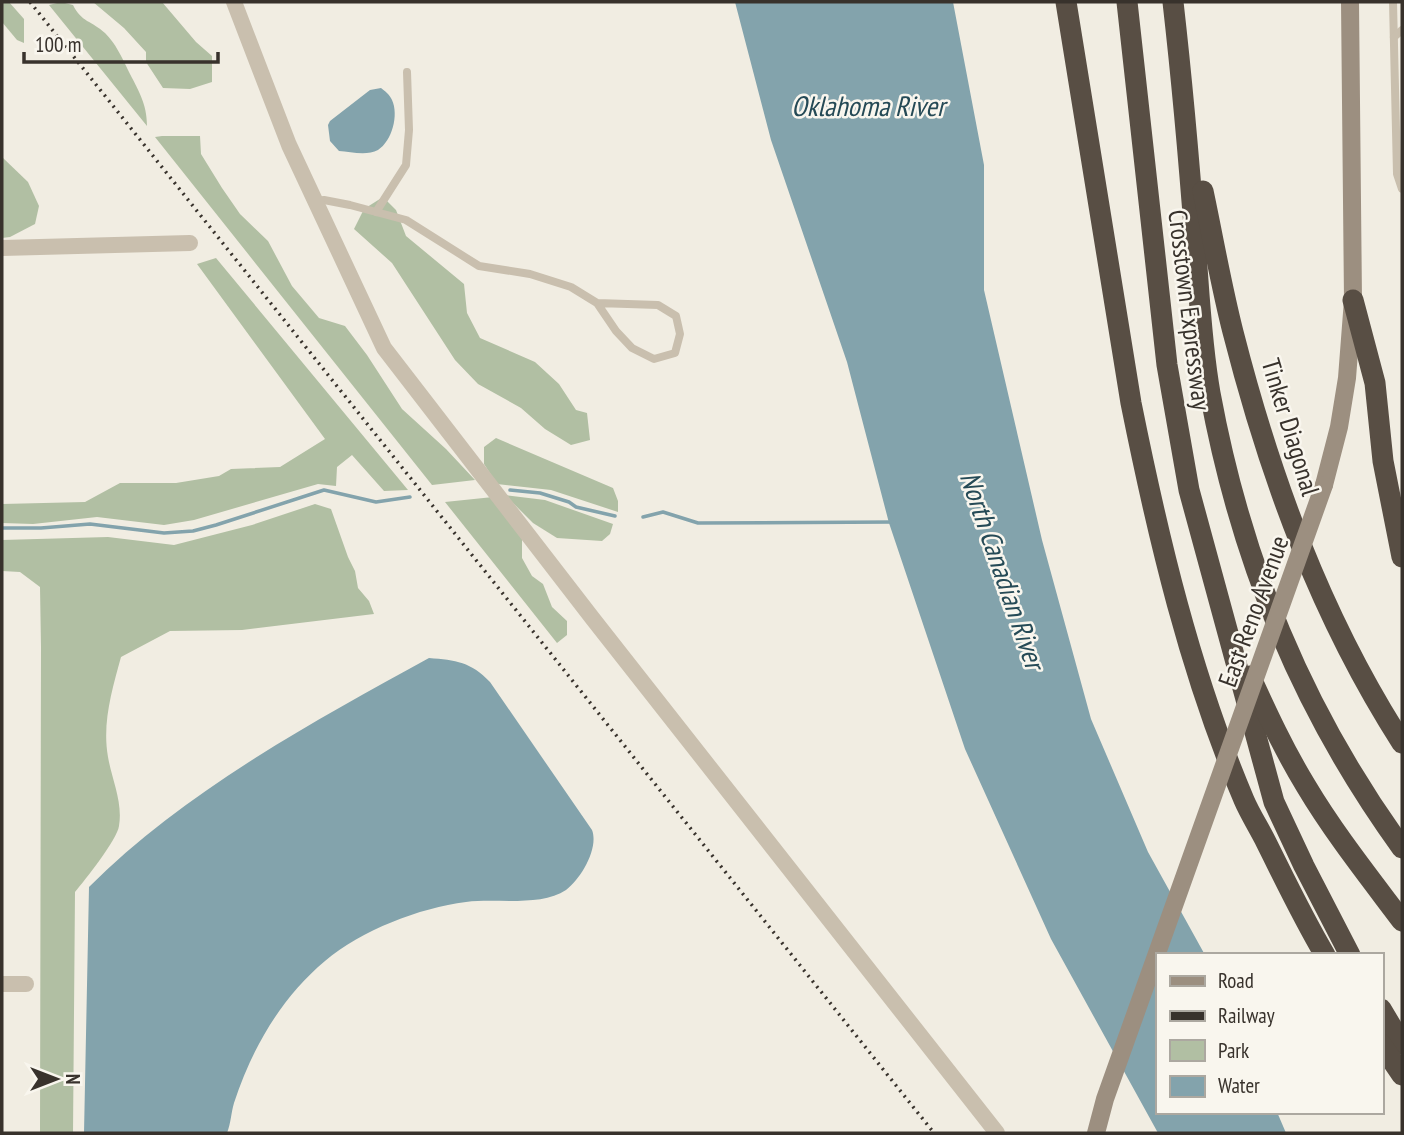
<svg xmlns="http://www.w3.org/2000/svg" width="1404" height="1135" font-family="'PT Sans Narrow',sans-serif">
<rect width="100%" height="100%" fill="#f1ede2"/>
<g fill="#b1bfa3">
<path d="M2,2h7l15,17v24l-7,-3 -15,-18z"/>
<path d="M61,2l12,3c8,17 19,16 32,28 11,11 16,23 23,37 10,20 19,33 19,56l-98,-121z"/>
<path d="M93,2h69l34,40 16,14v26l-22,7 -27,-1 -17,-26v-10l-22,-24z"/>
<path d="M162,136h38l1,18 21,34 18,26 28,27 24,45 27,32 26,8 22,29 35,54 44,40 29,31 -43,5 -277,-348z"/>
<path d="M2,157l26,25 11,24 -4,18 -25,13 -8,1z"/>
<path d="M383,197l13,13 10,26 58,48 3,29 13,25 55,24 24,22 17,26 11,3 3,27 -19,5 -26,-16 -24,-21 -43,-24 -23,-24 -63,-97 -38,-34 10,-20z"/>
<path d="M216,258l192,232 -24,1 -32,-36 -15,12 -1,19 -18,-2 -124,36 -30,5 -67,-8 -64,7 -31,-1v-19l83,-2 35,-19h56l43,-7 12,-7 49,-2 45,-28 -128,-175z"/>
<path d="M496,438l117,50 5,13v11l-67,-22 -54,-6 -13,-20v-17z"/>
<path d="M505,495l40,5 68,24 -3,10 -8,7 -45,-3 -24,-15z"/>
<path d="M493,497l29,40v21l10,18 11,8 9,23 15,14v14l-10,8 -112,-141z"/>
<path d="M315,504l16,5 17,48 7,14 3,17 11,13 5,13 -132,16 -72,1 -49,26c-9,33 -19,66 -13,100 4,23 15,45 11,69 -2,14 -34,54 -44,66l-2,241h-33l1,-486 -1,-60 -20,-15 -18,-1v-31l106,-3 66,8 78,-20z"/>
</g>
<g fill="#83a3ac">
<path d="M735,2h218l31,163v125l58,250 49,179 57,133 57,103h-48v157h120l9,21h-128l-107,-194 -86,-190 -76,-226 -42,-161 -76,-222z"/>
<path d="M381,88c4,3 9,7 11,12 7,15 0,41 -14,50 -11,6 -27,2 -39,1l-9,-10 -2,-16 2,-4 40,-31z"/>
<path d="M429,658c27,2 42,4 61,24l102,148c7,18 -11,49 -26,60 -25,17 -70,8 -100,12 -47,6 -104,28 -141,59 -44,37 -73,87 -91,142 -3,10 -3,20 -7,30h-143l5,-246c96,-96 222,-164 340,-229z"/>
</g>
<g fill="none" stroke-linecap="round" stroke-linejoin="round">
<g stroke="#83a3ac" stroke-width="3.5">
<path d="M510,490l30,3 29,9 7,5 39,9"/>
<path d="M643,517l20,-5 35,11 196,-1"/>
<path d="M2,528h39l49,-4 74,9 29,-2 23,-6 108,-35 52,12 34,-5"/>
</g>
<g stroke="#c9bfae" stroke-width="8">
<path d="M1393,2l4,172 5,15"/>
<path d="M1394,37l8,-7"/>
<path d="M315,201l9,-1 26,5 56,15 73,46 51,8 41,13 26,16 19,28 16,17 22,11 21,-6 5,-19 -4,-18 -18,-11 -61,-2"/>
<path d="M376,212l30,-47 3,-35 -2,-58"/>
</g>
<g stroke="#c9bfae" stroke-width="16">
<path d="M234,2l55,143 95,203 209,271 404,514"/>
<path d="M2,248l188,-5"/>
<path d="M2,984h24"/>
</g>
<path stroke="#9c8f80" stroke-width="18" d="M1324,485l15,-58 8,-49 6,-78 -3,-298"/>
<g stroke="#584e44" stroke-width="21">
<path d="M1066,2l65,401c27,134 59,270 113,397 6,14 15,28 22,42 19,38 37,76 59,113"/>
<path d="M1127,2l40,363 22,125 85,312 30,64 46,89"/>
<path d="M1173,2c9,79 16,158 22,238 4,50 6,103 15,153 31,168 92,317 192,455"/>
<path d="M1203,191c10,47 18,94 30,141 37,145 88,285 169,411"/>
<path d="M1353,300l22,83 8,78 19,96"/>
<path d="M1250,676c17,37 34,74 56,110 28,47 63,91 96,135"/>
<path d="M1381,1009l21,35"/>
<path d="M1381,1044l21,31"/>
</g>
<path stroke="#38322c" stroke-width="3.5" stroke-dasharray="2 5" stroke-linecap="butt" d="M30,2l904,1131"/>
<path stroke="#9c8f80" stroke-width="18" d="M1096,1133l9,-34 219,-614"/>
</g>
<g text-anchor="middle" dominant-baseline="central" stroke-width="5" stroke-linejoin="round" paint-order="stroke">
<g font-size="26" fill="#38322c" stroke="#f9f6ee">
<text transform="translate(1190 310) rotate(83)">Crosstown Expressway</text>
<text transform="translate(1291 427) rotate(73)">Tinker Diagonal</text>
<text transform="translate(1253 611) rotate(-70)">East Reno Avenue</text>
</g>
<g font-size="28" font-style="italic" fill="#254a56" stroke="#f9f6ee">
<text x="868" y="105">Oklahoma River</text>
<text transform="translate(1003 570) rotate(71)">North Canadian River</text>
</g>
</g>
<rect width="1404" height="1135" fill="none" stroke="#38322c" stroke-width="7"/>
<rect x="1156" y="953" width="228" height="161" fill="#f9f6ee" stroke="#aca8a0" stroke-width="2"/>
<rect x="1170" y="976" width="35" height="10" fill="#9c8f80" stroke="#aca8a0" stroke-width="2"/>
<text x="1218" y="988" font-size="21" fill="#38322c">Road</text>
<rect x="1170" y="1011" width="35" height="10" fill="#38322c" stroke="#aca8a0" stroke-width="2"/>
<text x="1218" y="1023" font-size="21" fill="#38322c">Railway</text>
<rect x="1170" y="1040" width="35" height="21" fill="#b1bfa3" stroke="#aca8a0" stroke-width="2"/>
<text x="1218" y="1058" font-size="21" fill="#38322c">Park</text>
<rect x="1170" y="1076" width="35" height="21" fill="#83a3ac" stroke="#aca8a0" stroke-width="2"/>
<text x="1218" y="1093" font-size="21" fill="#38322c">Water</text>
<g transform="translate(56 1079) rotate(90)" stroke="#f9f6ee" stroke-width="5" paint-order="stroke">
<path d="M0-5L12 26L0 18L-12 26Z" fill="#38322c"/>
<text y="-10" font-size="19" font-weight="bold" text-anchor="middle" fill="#38322c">N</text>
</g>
<path d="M24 52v10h194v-10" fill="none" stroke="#38322c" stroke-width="3.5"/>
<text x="35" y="52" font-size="21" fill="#38322c" stroke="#f9f6ee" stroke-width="5" paint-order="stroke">100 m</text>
</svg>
